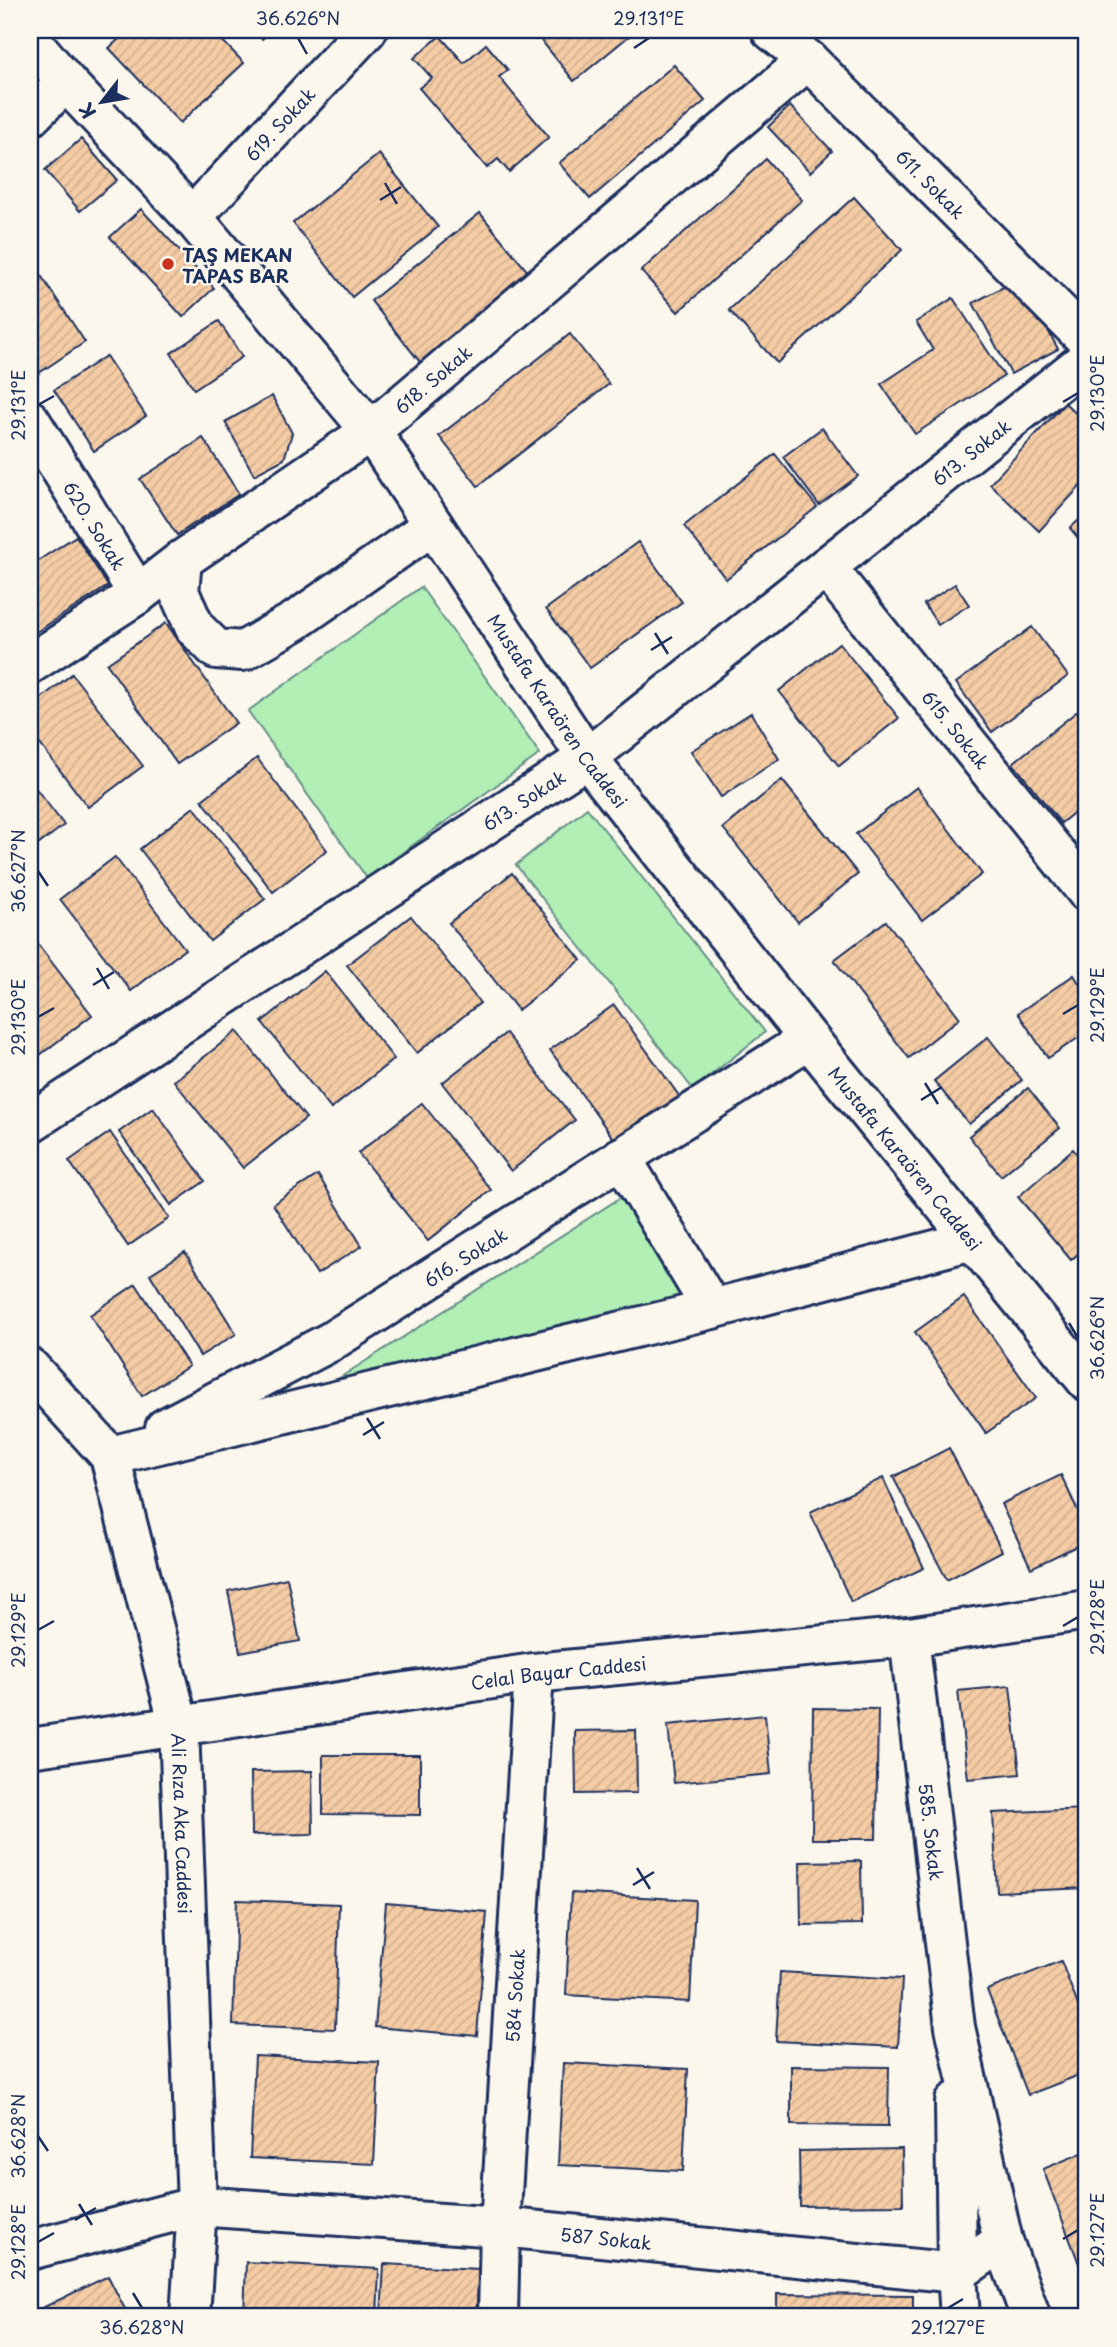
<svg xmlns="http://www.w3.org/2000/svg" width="1117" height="2347" font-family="'Playpen Sans',sans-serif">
<defs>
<pattern id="building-hatch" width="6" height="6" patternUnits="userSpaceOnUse" patternTransform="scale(1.75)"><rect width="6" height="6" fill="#f5cca4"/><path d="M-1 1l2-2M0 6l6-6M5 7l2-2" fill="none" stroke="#d1b090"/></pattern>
</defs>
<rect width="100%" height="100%" fill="#fbf7ec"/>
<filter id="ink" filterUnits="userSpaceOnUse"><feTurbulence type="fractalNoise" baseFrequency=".0143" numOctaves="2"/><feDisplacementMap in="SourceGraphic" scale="14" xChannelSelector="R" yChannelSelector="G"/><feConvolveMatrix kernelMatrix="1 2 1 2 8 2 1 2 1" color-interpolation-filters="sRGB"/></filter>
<g filter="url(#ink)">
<g fill="#b1efb5" stroke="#668f8a" stroke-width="2">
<path d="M421,587l119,167 -173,124 -119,-167z"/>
<path d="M587,808l178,224 -72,57 -177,-224z"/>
<path d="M628,1193l61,106 -356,83z"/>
</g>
<g fill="url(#building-hatch)" stroke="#1b2f5e" stroke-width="2">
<path d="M129,30h83l32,33 -64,60 -71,-75z"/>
<path d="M253,30h20l-11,9z"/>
<path d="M533,30h100l1,2 -60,49z"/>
<path d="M440,36l24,27 22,-19 22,26 -9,7 50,60 -40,35 -11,-13 -11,9 -68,-80 13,-10 -18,-20z"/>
<path d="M674,65l31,36 -115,98 -31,-36z"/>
<path d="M790,106l42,45 -22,21 -42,-45z"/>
<path d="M81,139l36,41 -37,31 -35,-41z"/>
<path d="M379,154l59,73 -86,70 -59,-74z"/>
<path d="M766,159l36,41 -124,112 -37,-41z"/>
<path d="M854,197l48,53 -125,113 -48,-53z"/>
<path d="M141,209l73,79 -31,29 -73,-80z"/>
<path d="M480,213l53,65 -109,89 -53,-66z"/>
<path d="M30,259l55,83 -55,37z"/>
<path d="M1020,278l38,71 -47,25 -38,-71z"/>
<path d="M953,298l51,78 -89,58 -34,-50 52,-34 -17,-28z"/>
<path d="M219,321l23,36 -48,32 -23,-36z"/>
<path d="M570,334l39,50 -131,102 -39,-50z"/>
<path d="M106,356l40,60 -52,35 -40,-61z"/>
<path d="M272,396l20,37 -8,26 -30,16 -29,-53z"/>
<path d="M1065,403l22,21v55l-48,52 -49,-47z"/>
<path d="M822,428l36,48 -39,29 -36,-48z"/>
<path d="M203,438l36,56 -62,41 -37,-56z"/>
<path d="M775,454l42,53 -91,72 -42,-53z"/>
<path d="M1087,513v36l-17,-21z"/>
<path d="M76,536l32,50 -78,50v-70z"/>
<path d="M638,542l44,60 -92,66 -44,-59z"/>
<path d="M955,584l14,21 -31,20 -14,-21z"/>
<path d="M166,623l70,100 -59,41 -70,-100z"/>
<path d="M1032,627l36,49 -76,56 -36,-49z"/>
<path d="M839,643l60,75 -60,48 -60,-75z"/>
<path d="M72,674l71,92 -55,41 -58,-76v-24z"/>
<path d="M1086,704l1,98 -26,21 -48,-60z"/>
<path d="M751,713l28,46 -58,38 -30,-46z"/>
<path d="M257,758l70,92 -54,42 -71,-92z"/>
<path d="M782,780l76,94 -60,48 -75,-94z"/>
<path d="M30,781l34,44 -34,26z"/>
<path d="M917,787l65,87 -60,46 -66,-86z"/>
<path d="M194,807l71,92 -55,42 -70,-92z"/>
<path d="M115,857l70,92 -54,42 -71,-92z"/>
<path d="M512,873l69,87 -63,50 -69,-87z"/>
<path d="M411,916l69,87 -63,50 -70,-88z"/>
<path d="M886,921l74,97 -51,40 -75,-98z"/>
<path d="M34,939l58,76 -60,46 -2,-3v-115z"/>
<path d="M325,971l69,88 -63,50 -69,-87z"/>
<path d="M1074,975l13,21v36l-39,26 -30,-45z"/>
<path d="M614,1005l68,95 -64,45 -68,-95z"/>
<path d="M237,1031l69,87 -63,50 -69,-87z"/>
<path d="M506,1033l69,87 -64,51 -69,-88z"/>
<path d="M988,1037l34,43 -53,44 -35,-43z"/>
<path d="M1028,1088l32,40 -59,48 -32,-40z"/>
<path d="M422,1103l69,87 -63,51 -70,-88z"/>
<path d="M153,1108l52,73 -34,24 -52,-73z"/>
<path d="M110,1132l59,86 -41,28 -59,-85z"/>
<path d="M1073,1149l14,18v79l-16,14 -53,-63z"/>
<path d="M318,1175l44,71 -45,28 -44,-70z"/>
<path d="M185,1252l51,82 -36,22 -50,-82z"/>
<path d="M136,1284l53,82 -47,30 -52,-81z"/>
<path d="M964,1297l72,101 -50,35 -71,-101z"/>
<path d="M949,1448l53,103 -55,29 -54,-103z"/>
<path d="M1061,1475l26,55v11l-56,27 -30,-64z"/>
<path d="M883,1478l41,90 -73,34 -41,-90z"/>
<path d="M287,1578l13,63 -60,11 -12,-61z"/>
<path d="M1010,1686l10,88 -52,5 -10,-88z"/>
<path d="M813,1708l65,1 -2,130h-64z"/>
<path d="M765,1715l6,59 -97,9 -6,-58z"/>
<path d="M636,1730l1,63 -61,1 -1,-63z"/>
<path d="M323,1755h97v60l-97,-1z"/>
<path d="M312,1771l1,63 -61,1 -1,-63z"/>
<path d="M1087,1809v79l-90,4 -4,-79z"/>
<path d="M861,1861l1,63 -61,1 -1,-63z"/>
<path d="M571,1893l124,7 -5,102 -124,-7z"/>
<path d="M237,1900l102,4 -4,125 -102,-4z"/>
<path d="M386,1903l101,9 -10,124 -102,-9z"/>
<path d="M1061,1961l26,68v43l-59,23 -41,-105z"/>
<path d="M780,1972l122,7 -4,68 -122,-6z"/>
<path d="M255,2056l124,6 -5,102 -124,-6z"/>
<path d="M563,2063l125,6 -5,102 -125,-6z"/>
<path d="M791,2066l98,1 -1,59 -97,-1z"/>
<path d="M902,2149l1,56 -103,1 -1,-55z"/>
<path d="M1087,2151v122l-4,1 -40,-105z"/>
<path d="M246,2262l133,7 -2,48h-133z"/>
<path d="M384,2264l95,5 -3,48h-95z"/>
<path d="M108,2276l21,41h-99v-3z"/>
<path d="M777,2294l136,1v22h-136z"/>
</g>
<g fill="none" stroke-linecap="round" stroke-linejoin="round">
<g stroke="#1b2f5e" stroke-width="44">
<g id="street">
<path id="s1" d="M771,30l37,30 279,280"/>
<path id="s2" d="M30,39l36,43 126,135 179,214 216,327 222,281 278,342"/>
<path d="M30,117l36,-35"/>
<path id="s3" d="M192,217l175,-187"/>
<path id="s4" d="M30,420l108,174"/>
<path d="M182,560l-3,32 16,36 21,21 27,2 52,-30 138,-96"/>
<path id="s5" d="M826,567l261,325"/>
<path id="s6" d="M30,664l108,-70 44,-34 189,-129 437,-371"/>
<path id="s7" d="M30,1123l557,-365 500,-399"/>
<path d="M621,1157l91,152"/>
<path id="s8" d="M165,1428l165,-86 479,-303"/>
<path d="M110,1456l602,-147 261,-69"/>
<path id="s9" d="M909,1637l46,390 48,214 28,76"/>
<path d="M955,2102l2,171 3,44"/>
<path id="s10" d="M30,2250l167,-44 303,21 457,46 46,-32"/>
<path id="s11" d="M498,2317l2,-90 34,-554"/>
</g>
</g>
<g stroke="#1b2f5e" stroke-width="44">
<g id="secondary">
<path id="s12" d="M30,1368l80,88 69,270 18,480 -7,111"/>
<path id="s13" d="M30,1748l504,-75 375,-36 178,-27"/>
</g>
</g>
<use href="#street" stroke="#fbf7ec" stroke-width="38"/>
<use href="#secondary" stroke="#fbf7ec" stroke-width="38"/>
</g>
</g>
<path fill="none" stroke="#1b2f5e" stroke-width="2.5" d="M298,38l9,16M634,48l15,-10M385,183l12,21M380,200l21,-13M1063,402l15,-9M38,405l16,-9M655,633l13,21M651,650l21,-13M38,871l10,15M97,968l12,21M93,985l21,-13M1063,1014l15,-9M38,1017l16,-9M925,1083l13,21M921,1100l21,-13M1069,1323l9,15M367,1418l13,21M363,1435l21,-13M1063,1626l15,-9M38,1630l16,-9M637,1868l13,21M633,1885l21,-13M38,2136l10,15M79,2204l13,21M75,2220l21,-12M1063,2239l15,-9M38,2242l16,-9M133,2293l9,15M948,2308l15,-9"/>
<circle fill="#c8321e" stroke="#fbf7ec" stroke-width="2.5" cx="168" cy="264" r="7"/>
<g text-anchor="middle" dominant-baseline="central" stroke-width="5" stroke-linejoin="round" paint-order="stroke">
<g font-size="18" fill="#1b2f5e" stroke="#fbf7ec">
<text stroke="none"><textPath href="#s3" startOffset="128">619. Sokak</textPath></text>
<text stroke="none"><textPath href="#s1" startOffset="222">611. Sokak</textPath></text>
<text stroke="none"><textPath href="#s6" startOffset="494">618. Sokak</textPath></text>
<text stroke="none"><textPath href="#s7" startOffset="1157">613. Sokak</textPath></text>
<text stroke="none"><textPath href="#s4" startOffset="124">620. Sokak</textPath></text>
<text stroke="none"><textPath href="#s2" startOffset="856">Mustafa Karaören Caddesi</textPath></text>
<text stroke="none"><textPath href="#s5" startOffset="208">615. Sokak</textPath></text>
<text stroke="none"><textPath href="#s7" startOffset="590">613. Sokak</textPath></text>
<text stroke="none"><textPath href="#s2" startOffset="1423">Mustafa Karaören Caddesi</textPath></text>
<text stroke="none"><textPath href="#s8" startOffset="346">616. Sokak</textPath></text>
<text stroke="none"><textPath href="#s13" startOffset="534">Celal Bayar Caddesi</textPath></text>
<text stroke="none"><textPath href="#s12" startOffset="495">Ali Rıza Aka Caddesi</textPath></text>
<text stroke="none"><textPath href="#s9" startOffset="196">585. Sokak</textPath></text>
<text stroke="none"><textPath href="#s11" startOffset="322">584 Sokak</textPath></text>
<text stroke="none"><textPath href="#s10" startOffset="583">587 Sokak</textPath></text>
</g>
<g font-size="18" font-weight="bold" fill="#1b2f5e" stroke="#fbf7ec" text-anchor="start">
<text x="182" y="254">TAŞ MEKAN<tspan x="182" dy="21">TAPAS BAR</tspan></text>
</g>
</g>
<rect width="1117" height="2347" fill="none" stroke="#fbf7ec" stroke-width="77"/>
<g transform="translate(102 102) rotate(239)" stroke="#fbf7ec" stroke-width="5" paint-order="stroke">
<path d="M0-5L12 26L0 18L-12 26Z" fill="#1b2f5e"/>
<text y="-10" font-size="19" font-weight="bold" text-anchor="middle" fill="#1b2f5e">K</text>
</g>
<rect x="38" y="38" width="1040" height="2270" fill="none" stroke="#1b2f5e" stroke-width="2.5"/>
<g font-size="18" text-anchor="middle" fill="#1b2f5e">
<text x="298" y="25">36.626°N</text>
<text x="649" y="25">29.131°E</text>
<text transform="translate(1098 393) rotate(-90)" y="6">29.130°E</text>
<text transform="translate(19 405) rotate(-90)" y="6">29.131°E</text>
<text transform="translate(19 871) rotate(-90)" y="6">36.627°N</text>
<text transform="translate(1098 1005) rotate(-90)" y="6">29.129°E</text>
<text transform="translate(19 1017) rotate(-90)" y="6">29.130°E</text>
<text transform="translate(1098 1338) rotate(-90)" y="6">36.626°N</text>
<text transform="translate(1098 1617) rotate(-90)" y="6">29.128°E</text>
<text transform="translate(19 1630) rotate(-90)" y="6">29.129°E</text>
<text transform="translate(19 2136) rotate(-90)" y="6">36.628°N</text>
<text transform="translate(1098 2230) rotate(-90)" y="6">29.127°E</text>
<text transform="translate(19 2242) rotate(-90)" y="6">29.128°E</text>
<text x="142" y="2334">36.628°N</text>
<text x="948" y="2334">29.127°E</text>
</g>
</svg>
